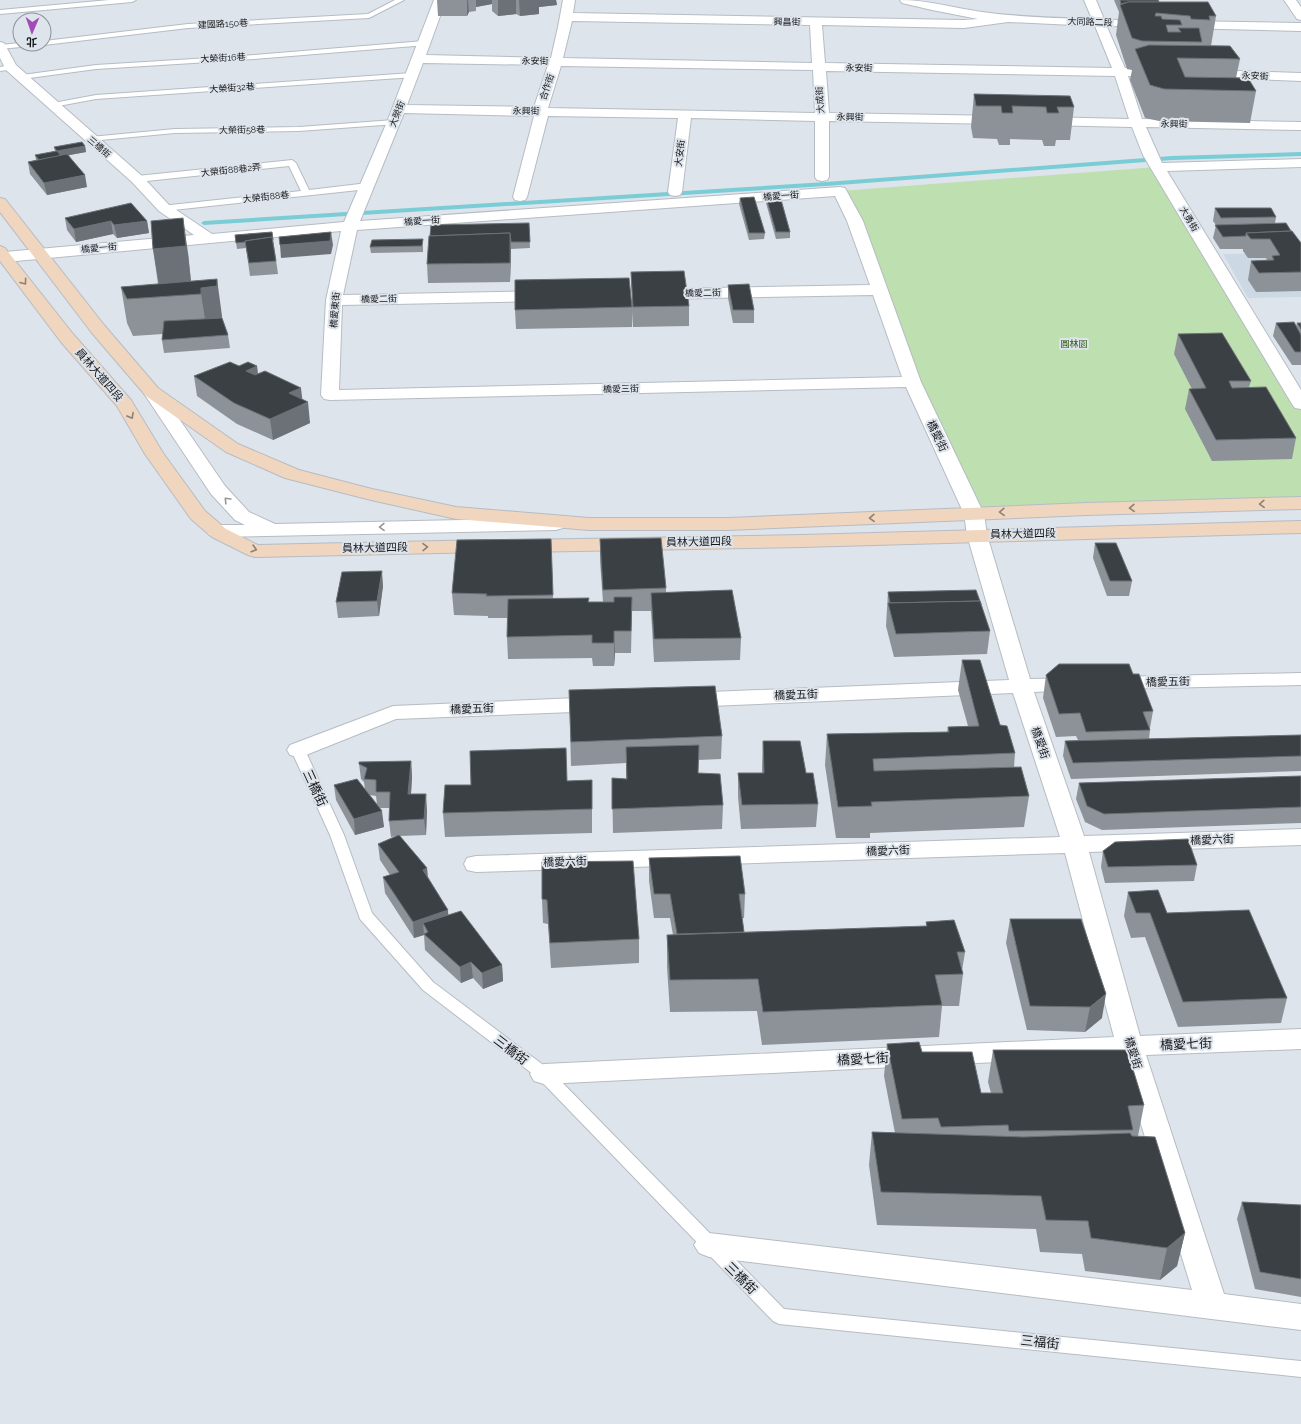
<svg xmlns="http://www.w3.org/2000/svg" width="1301" height="1424" font-family="Raleway,'Noto Sans TC',sans-serif">
<rect width="100%" height="100%" fill="#dee4eb"/>
<path fill="#cdd8e5" d="M1296,253l5,7v37l-53,1 -25,-44z"/>
<path fill="#bedfaf" d="M1157,167l144,237v99l-327,11 -134,-323z"/>
<g fill="none" stroke-linecap="round" stroke-linejoin="round">
<path fill="#7accd5" fill-rule="evenodd" d="M1301,152v4l-129,4 -346,26 -622,39 -3,-2 3,-2 622,-39 346,-26z"/>
<g stroke="#b6bcc3" stroke-width="2">
<g id="lane">
<path d="M109,0h27l-4,2 -132,12v-4z"/>
<path d="M395,0h9l-35,18 -181,10 -144,17 -3,-1h3v-3l144,-17 180,-10z"/>
<path d="M424,41l4,2 -1,2 -185,15 -146,9 -74,10 -4,-2 4,-2 74,-10 146,-9z"/>
<path d="M20,43l15,1 -4,2 -31,3v-4z"/>
<path d="M11,65l4,2 -1,2 -14,2v-4z"/>
<path d="M412,73l4,2 -1,2 -319,22 -43,8 -4,-2 4,-2 43,-8z"/>
<path d="M394,120l4,2 -1,2 -98,7 -124,2 -85,8 -4,-2 4,-2 85,-8 124,-2z"/>
<path d="M292,160l4,3 13,27 59,-7 4,3 -4,3 -204,22 -3,-1 -1,-2 1,-2 140,-15 -12,-25 -152,16 -4,-3 4,-3z"/>
<path d="M298,746l5,1 2,3 39,85 28,78 61,69 117,88 234,239 517,52v16l-522,-53 -6,-3 -235,-243 -115,-88 -63,-71 -30,-84 -39,-85 2,-3z"/>
</g>
</g>
<g stroke="#b6bcc3" stroke-width="2">
<g id="street">
<path d="M434,0h12l-20,55 125,3 7,-31 5,-27h12l-2,13 391,7 14,-1 -46,-9 -30,-7 -2,-3c28,0 54,8 82,12 36,5 73,6 110,7l-8,-19h12l8,19 13,1 2,3 -2,3 -10,1 18,41 37,1 5,1 2,3 -2,3 -5,1 -34,-1 14,43 159,3v8l-155,-3 16,36 139,-4v8l-134,4 134,219v19l-6,-1 -3,-4 -142,-237 -7,-12 -11,-28 -90,-2 -5,-1 -2,-3 2,-3 5,-1 87,2 -14,-43 -289,-5 3,42 173,3 5,1 2,3 -2,3 -5,1 -173,-3v56l-2,3 -5,1 -5,-1 -2,-3v-56l-124,-3 -9,74 -2,3 -5,1 -5,-1 -2,-3 10,-74 -130,-2 -21,81 -2,3 -5,1 -5,-1 -2,-3 21,-81 -130,-3 -44,108 480,-34 5,1 18,33 58,161 63,132 3,21 43,144 45,-1 8,1 3,5 -3,5 -8,1 -41,2 50,144 217,-7v16l-212,7 51,184 161,-7v20l-155,6 78,239 77,10v26l-592,-73 -10,-4 -5,-8 5,-8 10,-4 483,57 -72,-234 -576,28 -10,-3 -4,-7 4,-7 10,-3 570,-27 -49,-184 -589,19 -9,-2 -3,-6 3,-6 9,-2 584,-19 -47,-144 -327,14 -8,-2 -3,-5 3,-5 8,-2 323,-13 -42,-145 -3,-21 -58,-127 -576,13 -6,-1 -3,-4 5,-95 15,-69 -336,31 -5,-2v-6l5,-2 189,-17 -35,-24 -27,-29 -126,-112 -6,-12v-16l4,1 12,22 126,111 27,29 43,29 132,-12 43,-100zM572,21l238,4 2,38 -249,-5zM1008,22l87,4 17,42 -287,-5 -3,-38 142,3zM423,63l125,2 -14,42 -127,-2zM561,66l252,4 2,43 -267,-5zM835,196l12,25 23,64 -213,4 -6,2 -2,3 2,3 6,2 216,-4 29,82 -563,13 3,-85 203,-4 6,-2 2,-3 -2,-3 -6,-2 -202,4 14,-65z"/>
<path d="M1284,0h12l5,7v13l-4,-1z"/>
<path d="M1185,21l116,2v8l-120,-3 -2,-3 2,-3z"/>
<path d="M1206,70l95,3v8l-100,-4 -2,-3 2,-3z"/>
<path d="M152,387l6,1 67,98 24,26 26,12 281,-6 7,2 3,4 -3,4 -7,2 -340,7 -7,-2 -3,-4 3,-4 7,-2h29l-10,-5 -24,-26 -68,-102 3,-4z"/>
<path d="M1301,673v12l-189,4 -8,-1 -3,-5 3,-5 8,-1z"/>
<path d="M600,697l8,2 3,5 -3,5 -8,2 -204,8 -90,36 -8,2 -8,-2 -3,-5 3,-5 103,-39z"/>
</g>
</g>
<g stroke="#b6bcc3" stroke-width="2">
<g id="secondary">
<path d="M0,198l5,1 99,126 54,63 80,56 61,26 73,19 84,18 133,11h139l359,-15 214,-6v12l-214,6 -359,15h-139l-133,-11 -85,-19 -86,-22 -59,-26 -80,-56 -54,-63 -92,-121z"/>
<path d="M0,246l5,2 68,86 58,66 32,53 42,58 21,18 32,16 229,-5 7,2 3,4 -3,4 -7,2 -232,5 -7,-2 -36,-18 -21,-18 -46,-65 -28,-48 -56,-64 -61,-81z"/>
<path d="M1301,521v12l-499,14 -281,5 -7,-2 -3,-4 3,-4 7,-2 281,-5z"/>
</g>
</g>
<use href="#lane" fill="#fff" fill-rule="evenodd"/>
<use href="#street" fill="#fff" fill-rule="evenodd"/>
<use href="#secondary" fill="#f0d6bf" fill-rule="evenodd"/>
</g>
<g fill="#8c9298" fill-rule="evenodd">
<path d="M437,0h119l1,5 -18,2v7l-19,2 -4,-2 -18,2 -6,-5v-7l-16,3v4l-7,1 -2,4h-29z"/>
<path d="M1114,0h44l1,2 57,14 -5,30 29,13 -4,19 20,13 -6,32 -91,-2 -14,-3 -15,-38 2,-10 -5,-1 -11,-34 3,-23z"/>
<path d="M974,94l100,13 -4,33h-14l-1,6h-11l-2,-6 -32,-1v6h-11l-2,-6 -24,-1 -2,-11z"/>
<path d="M85,146l1,6 -17,3 18,32 -40,8 -17,-21 -2,-12 8,-2 -1,-5 20,-4 -1,-4z"/>
<path d="M766,197l24,35v6l-14,1 -10,-36z"/>
<path d="M740,198l25,35 -1,6 -15,1 -10,-36z"/>
<path d="M1215,208l61,9 -1,6 16,8 10,12v48l-45,1 -8,-12 3,-19 16,-1 -1,-2h-18l-5,-7v-2h-23l-7,-11 3,-13 -3,-4z"/>
<path d="M65,218l82,3 2,12 -32,5 -4,-4 -37,8 -9,-12z"/>
<path d="M529,223l1,25 -19,1 -1,33 -82,1 -1,-19z"/>
<path d="M272,232l6,42 -28,2 -4,-28 -9,1 -2,-14z"/>
<path d="M423,246v6l-52,1 -1,-6z"/>
<path d="M153,249l35,4 3,28 31,35v2l6,17 2,13 -66,5 -2,-13 1,-6 -30,2 -6,-13 -6,-36 37,-3z"/>
<path d="M631,272l58,34v20l-56,1 -1,-15v15l-116,2 -1,-19 117,-5z"/>
<path d="M728,285l26,25v13h-21l-5,-25z"/>
<path d="M1276,323l20,4 1,-4h4v42h-9l-19,-29z"/>
<path d="M1178,334l73,47 -2,6 47,51 -4,21 -80,2 -27,-52 4,-20h3l-18,-35z"/>
<path d="M239,366h18l1,8 44,25 8,24 -37,17 -36,-16 -40,-28 -3,-20z"/>
<path d="M551,539l2,59 36,4h14l-3,-41v-22l66,49v4l75,46 -1,22 -86,2 -3,-51h-19l-1,42h-16l-1,13h-21l-1,-8 -84,1 -1,-22v-19h-19v-2l-34,-1 -2,-22z"/>
<path d="M1095,543l37,38 -3,15h-22l-14,-38z"/>
<path d="M383,586l-4,30 -41,2 -2,-16z"/>
<path d="M888,592l102,39 -3,23 -93,3 -8,-31z"/>
<path d="M962,660l38,65 15,28 -1,14 15,29 -5,31 -154,6v5h-34l-11,-73 2,-31 120,-2 1,-5 20,-1 -10,-36z"/>
<path d="M1133,674l20,37 -3,17v2l-1,9 152,-4v36l-230,8 -8,-23 2,-15 13,-1 -2,-4 -20,1 -13,-39 3,-23z"/>
<path d="M569,690l153,46 -1,23 -23,1v13l25,32 -1,24 -109,4 -1,-55 14,1v-16l-55,3z"/>
<path d="M763,741l43,32 12,31 -2,23 -75,2 -3,-32v-24h24v-8z"/>
<path d="M411,761l1,16 -1,17 16,16 -1,25 -26,1 27,32 1,9 20,33v5l54,50 1,16 -20,8 -10,-11 -12,5 -36,-33 -1,-15 -10,3 -29,-45 -2,-16 7,-2 -10,-15 -2,-16 18,-8 -5,1 -2,-16 1,-13h-10l4,19 -29,8 -19,-35 -2,-15 31,4 -1,-7 -3,-3 -2,-15zM370,795l6,1 1,8z"/>
<path d="M1301,776v47l-199,7 -17,-8 -9,-23 3,-16z"/>
<path d="M592,780v53l-147,4 -2,-24 28,-28z"/>
<path d="M1103,851l94,14 -3,16 -89,2 -4,-16z"/>
<path d="M649,858l96,36 -1,24h-2l2,14 182,-6v-4l39,30 -3,19 1,3 -4,32h-17l-3,31 -177,8 -5,-34 -87,1 -3,-45v-32h6l-3,-17h-16l-5,-37z"/>
<path d="M542,862l97,77v24l-88,5 -3,-44 -5,-1 -1,-24z"/>
<path d="M1128,892l39,21 120,85 -6,25 -103,4 -33,-90 -14,1 -7,-22z"/>
<path d="M1010,919l92,99 -17,14 -58,-2 -21,-87z"/>
<path d="M887,1044l35,8 59,41h10l-3,-11 5,-32 151,55 -6,31 47,97 -8,33 -17,14 -75,-9 -3,-17 -42,-2 -4,-23 -159,-4 -8,-60 3,-33 23,1 -11,-57z"/>
<path d="M1242,1202l59,3v92l-46,-8 -18,-70z"/>
</g>
<g fill="#6c7177">
<path d="M467,0h1l1,12 -2,4z"/>
<path d="M476,0h16v4l-16,3z"/>
<path d="M498,0h18v14l-18,2z"/>
<path d="M519,0h37l1,5 -18,2v7l-19,2z"/>
<path d="M85,146l1,6 -27,5 -2,-6z"/>
<path d="M85,175l2,12 -40,8 -3,-12z"/>
<path d="M183,218l5,35 3,29 -32,3 -6,-36z"/>
<path d="M111,221l2,13 -37,8 -2,-13z"/>
<path d="M147,221l2,12 -32,5 -3,-13z"/>
<path d="M331,232l2,13 -2,9 -50,4 -1,-13z"/>
<path d="M510,233l1,19 -1,30z"/>
<path d="M217,279l5,37v7l-15,8 -6,-37v-6z"/>
<path d="M257,366l2,21 -13,-16z"/>
<path d="M301,388l2,17 5,-3 2,21 -37,17 -3,-21 19,-26z"/>
<path d="M382,571l1,15 -4,30 -2,-15z"/>
<path d="M614,631l1,22 -1,13z"/>
<path d="M411,761l1,16 -2,33 -2,-16z"/>
<path d="M426,794l1,16 -1,25 -2,-16z"/>
<path d="M382,811l2,16 -29,8 -1,-16z"/>
<path d="M427,868l1,16 -5,-14z"/>
<path d="M448,910l1,17 -26,-4 1,12 -10,3 -1,-16z"/>
<path d="M471,962l2,16 -12,5 -1,-16z"/>
<path d="M502,965l1,16 -20,8 -1,-16z"/>
<path d="M1106,994l-4,24 -17,14 5,-25z"/>
<path d="M1185,1233l-8,33 -17,14 7,-32z"/>
</g>
<g fill="#3b4045" stroke="#6c7177">
<path d="M1120,0h38l1,2h-31l-7,2z"/>
<path d="M1128,2h80l8,14h-7l1,4 -19,-1 -1,-3 -34,-3 -1,3h6l1,3 18,1 2,5h-16l2,7h13l-3,-4h21l3,14 -60,-1 -10,-3 -12,-33z"/>
<path d="M1149,45l81,1 10,13 -63,-1 8,19 63,1 8,13 -92,-2 -14,-4 -15,-36z"/>
<path d="M974,94l96,2 4,11h-17l2,6h-12l-1,-6 -34,-1 1,7h-11l-1,-7h-25z"/>
<path d="M82,142l3,4 -28,5 -3,-4z"/>
<path d="M57,151l4,5 -22,4 -4,-5z"/>
<path d="M67,154l18,21 -41,8 -16,-21z"/>
<path d="M780,196l10,36h-14l-10,-35z"/>
<path d="M754,197l11,36h-16l-9,-35z"/>
<path d="M131,203l16,18 -33,4 -3,-4 -37,8 -9,-11z"/>
<path d="M1215,208h56l5,9 -55,1z"/>
<path d="M183,218l3,28 -33,3 -2,-28z"/>
<path d="M529,223l1,19h-19l-1,-9 -80,3 1,-11z"/>
<path d="M1286,223l5,8 -45,2v3l-23,1 -8,-12z"/>
<path d="M1292,231l9,12v29l-42,1 -8,-12 23,-1 -2,-4 8,-1 -10,-16h-19l-5,-6z"/>
<path d="M272,232l1,8 -1,-3 -27,4v1l-9,1 -1,-8z"/>
<path d="M331,232l-1,9 -50,4 -1,-8z"/>
<path d="M510,233v30l-83,1 2,-28z"/>
<path d="M272,237l4,24 -27,2 -4,-22z"/>
<path d="M423,239l-1,7 -52,1 2,-7z"/>
<path d="M684,271l5,35 -56,1 -2,-35z"/>
<path d="M629,278l3,29 -117,3v-30z"/>
<path d="M217,279v7l-16,2v6l-74,5 -6,-12z"/>
<path d="M749,284l5,26h-21l-5,-25z"/>
<path d="M222,318l6,17 -66,5 2,-19z"/>
<path d="M1294,322l7,13v17h-6l-19,-29z"/>
<path d="M1297,323h4v6z"/>
<path d="M1222,333l29,48h-22l3,7 34,-1 30,51 -80,2 -27,-51 17,-1 -28,-54z"/>
<path d="M230,362l9,4 9,-4 9,4 -11,5 9,4 10,-4 36,17 -12,5 19,9 -38,17 -36,-16 -40,-27z"/>
<path d="M661,538l5,50 -63,2 -3,-51z"/>
<path d="M551,539l2,56 -67,1 1,-2 -35,-1 5,-53z"/>
<path d="M1095,543h21l16,38h-22z"/>
<path d="M382,571l-5,30 -41,1 6,-30z"/>
<path d="M732,590l9,48 -87,1 -3,-46z"/>
<path d="M976,590l5,14 -1,-3 -90,2 -2,-11z"/>
<path d="M614,597h18l-1,34h-17v12h-22v-8l-85,2 1,-38 81,-1 -1,4h26z"/>
<path d="M980,601l10,30 -94,3 -8,-31z"/>
<path d="M962,660h18l20,65 7,1 8,27 -142,6 1,12 147,-4 8,29 -158,6 1,4 -34,1 -11,-73 122,-2 -1,-5 31,-1z"/>
<path d="M1059,664h70l4,10h6l14,37 -10,1 7,18 -64,2 -6,-19 -21,1 -13,-39z"/>
<path d="M715,686l7,50 -151,6 -2,-52z"/>
<path d="M1301,735v21l-228,7 -8,-22z"/>
<path d="M763,741h37l6,32h7l5,31 -76,1 -4,-32h26z"/>
<path d="M699,745l-1,28 22,1 3,31 -111,4v-31l15,1 -1,-32z"/>
<path d="M566,748l1,33 25,-1v29l-149,4 2,-28h26l-1,-34z"/>
<path d="M411,761l-3,33h18l-2,25 -35,2 1,-29h-14v-12l-12,-1 3,-11 -8,-4v-2z"/>
<path d="M1301,776v31l-197,7 -17,-8 -8,-23z"/>
<path d="M357,779l25,32 -28,8 -20,-34z"/>
<path d="M399,835l28,33 -4,2 25,40 -35,12 -30,-45 16,-5 -21,-28z"/>
<path d="M1188,839l9,26 -89,2 -5,-16 12,-9z"/>
<path d="M740,856l5,38h-6l5,38 -67,2 -7,-40h-16l-5,-36z"/>
<path d="M633,861l6,78 -89,4 -3,-43 -5,-1v-37z"/>
<path d="M1158,890l9,23 82,-3 38,88 -104,4 -33,-89h-14l-8,-21z"/>
<path d="M461,911l41,54 -20,8 -11,-11 -11,5 -36,-33 4,-2 -5,-9z"/>
<path d="M1010,919h71l25,75 -16,13 -60,-1z"/>
<path d="M954,920l11,32h-8l6,22 -28,1 7,30 -179,7 -5,-33 -88,1 -3,-45 260,-9 -1,-4z"/>
<path d="M919,1042l3,10h50l9,41h22l-10,-43h134l17,55 -16,1 5,24 -124,1 -1,-6 -67,2 -3,-9 -36,1 -15,-75z"/>
<path d="M872,1132l152,5 106,-4 2,3 23,1 30,96 -18,15 -76,-10 -3,-17 -42,-1 -5,-24 -160,-4z"/>
<path d="M1242,1202l59,3v74l-41,-7z"/>
</g>
<defs><path id="oneway-chevron" d="M-2-3.5L2.5 0L-2 3.5" fill="none" stroke-width="1.6" stroke-linecap="round" stroke-linejoin="round"/></defs>
<g stroke="#8d8074">
<use href="#oneway-chevron" transform="translate(24 282) rotate(53)"/>
<use href="#oneway-chevron" transform="translate(131 416) rotate(61)"/>
<use href="#oneway-chevron" transform="translate(1262 504) rotate(178)"/>
<use href="#oneway-chevron" transform="translate(1132 508) rotate(178)"/>
<use href="#oneway-chevron" transform="translate(1002 512) rotate(178)"/>
<use href="#oneway-chevron" transform="translate(872 518) rotate(178)"/>
<use href="#oneway-chevron" transform="translate(425 547) rotate(-1)"/>
<use href="#oneway-chevron" transform="translate(254 549) rotate(16)"/>
</g>
<g stroke="#959698">
<use href="#oneway-chevron" transform="translate(227 500) rotate(-134)"/>
<use href="#oneway-chevron" transform="translate(382 527) rotate(179)"/>
</g>
<g text-anchor="middle" dominant-baseline="central" stroke-width="4" stroke-linejoin="round" paint-order="stroke">
<g font-size="9" fill="#141619" stroke="#dee4eb">
<text transform="translate(787 22) rotate(1)">興昌街</text>
<text transform="translate(1090 22) rotate(2)">大同路二段</text>
<text transform="translate(223 24) rotate(-3)">建國路150巷</text>
<text transform="translate(223 58) rotate(-3)">大榮街16巷</text>
<text transform="translate(535 61) rotate(1)">永安街</text>
<text transform="translate(859 68) rotate(1)">永安街</text>
<text transform="translate(1255 76) rotate(2)">永安街</text>
<text transform="translate(547 87) rotate(-71)">合作街</text>
<text transform="translate(232 88) rotate(-4)">大榮街32巷</text>
<text transform="translate(820 100) rotate(-94)">大成街</text>
<text transform="translate(526 111) rotate(1)">永興街</text>
<text transform="translate(397 114) rotate(-69)">大榮街</text>
<text transform="translate(850 117) rotate(1)">永興街</text>
<text transform="translate(1174 124) rotate(1)">永興街</text>
<text transform="translate(242 130) rotate(-1)">大榮街58巷</text>
<text transform="translate(99 147) rotate(41)">三橋街</text>
<text transform="translate(680 153) rotate(-83)">大安街</text>
<text transform="translate(231 170) rotate(-6)">大榮街88巷2弄</text>
<text transform="translate(781 196) rotate(-4)">橋愛一街</text>
<text transform="translate(266 197) rotate(-6)">大榮街88巷</text>
<text transform="translate(1189 219) rotate(59)">大勇街</text>
<text transform="translate(422 221) rotate(-4)">橋愛一街</text>
<text transform="translate(99 248) rotate(-5)">橋愛一街</text>
<text transform="translate(703 293) rotate(-1)">橋愛二街</text>
<text transform="translate(379 299) rotate(-1)">橋愛二街</text>
<text transform="translate(335 310) rotate(-85)">橋愛東街</text>
<text transform="translate(621 389) rotate(-1)">橋愛三街</text>
</g>
<g font-size="9" fill="#275309" stroke="#dee4eb">
<text x="1074" y="344">圓林園</text>
</g>
<g font-size="11" fill="#141619" stroke="#dee4eb">
<text transform="translate(99 375) rotate(49)">員林大道四段</text>
<text transform="translate(937 436) rotate(65)">橋愛街</text>
<text transform="translate(1023 534) rotate(-1)">員林大道四段</text>
<text transform="translate(699 542) rotate(-1)">員林大道四段</text>
<text transform="translate(375 548) rotate(-1)">員林大道四段</text>
<text transform="translate(1168 682) rotate(-1)">橋愛五街</text>
<text transform="translate(796 695) rotate(-2)">橋愛五街</text>
<text transform="translate(472 709) rotate(-2)">橋愛五街</text>
<text transform="translate(1040 743) rotate(71)">橋愛街</text>
<text transform="translate(1212 840) rotate(-2)">橋愛六街</text>
<text transform="translate(888 851) rotate(-2)">橋愛六街</text>
<text transform="translate(565 862) rotate(-2)">橋愛六街</text>
<text transform="translate(1133 1053) rotate(73)">橋愛街</text>
</g>
<g font-size="13" fill="#141619" stroke="#dee4eb">
<text transform="translate(315 788) rotate(65)">三橋街</text>
<text transform="translate(1186 1044) rotate(-2)">橋愛七街</text>
<text transform="translate(511 1050) rotate(37)">三橋街</text>
<text transform="translate(863 1059) rotate(-3)">橋愛七街</text>
<text transform="translate(741 1278) rotate(45)">三橋街</text>
<text transform="translate(1040 1342) rotate(6)">三福街</text>
</g>
</g>
<g transform="translate(32 32) rotate(182)"><circle r="19" fill="#dee4eb" stroke="#8d9297"/>
<path d="M0-3L7 15L0 10L-7 15Z" fill="#a44ab6"/>
<text y="-6" font-size="11" font-weight="bold" text-anchor="middle" fill="#141619">北</text>
</g>
</svg>
